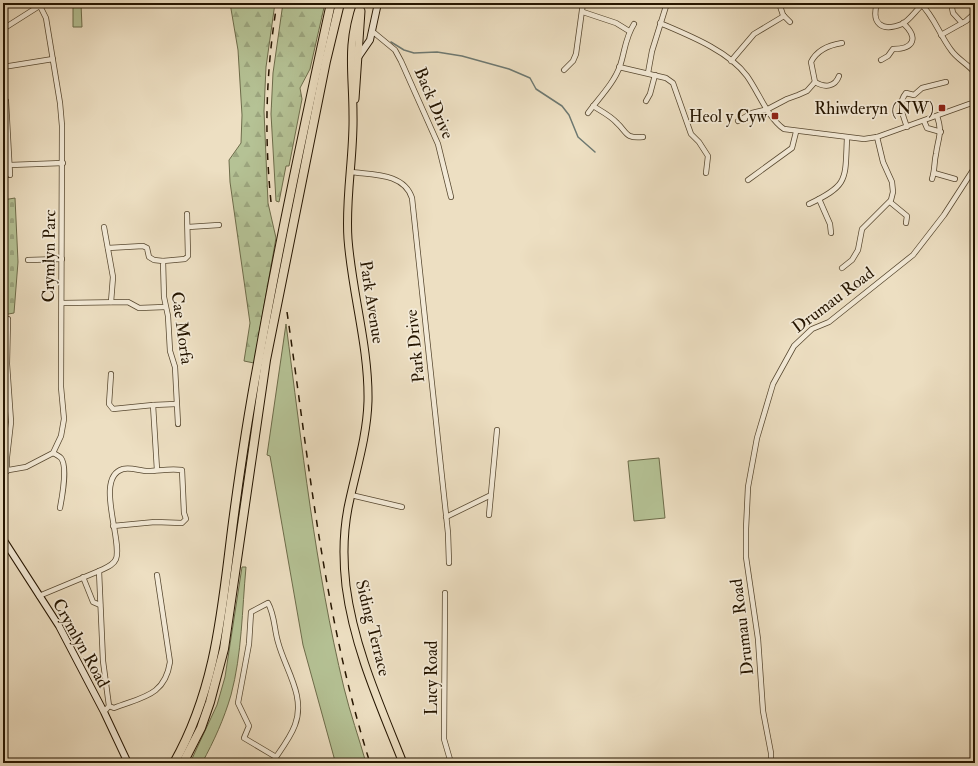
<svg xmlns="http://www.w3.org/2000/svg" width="978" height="766" font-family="'IM FELL Double Pica',serif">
<defs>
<pattern id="forest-firs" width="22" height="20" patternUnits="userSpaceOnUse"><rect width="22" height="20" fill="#b5c295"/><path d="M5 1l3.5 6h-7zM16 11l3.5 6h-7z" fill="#9ca67f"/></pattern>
<pattern id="cemetery-stones" width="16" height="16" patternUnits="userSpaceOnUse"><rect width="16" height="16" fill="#b5c295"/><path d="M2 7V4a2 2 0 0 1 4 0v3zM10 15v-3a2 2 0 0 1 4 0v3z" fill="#9ca67f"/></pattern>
</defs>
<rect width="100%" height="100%" fill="#eddfc2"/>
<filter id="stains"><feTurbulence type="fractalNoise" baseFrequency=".005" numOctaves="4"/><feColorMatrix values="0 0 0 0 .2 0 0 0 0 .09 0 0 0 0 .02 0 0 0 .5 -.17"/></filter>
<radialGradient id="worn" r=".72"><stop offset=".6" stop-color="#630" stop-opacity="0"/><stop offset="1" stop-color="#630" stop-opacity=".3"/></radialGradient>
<g fill="#b5c295" stroke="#6d6c4a">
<path d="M81,4l1,23h-9v-22z"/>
<path d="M286,324c16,121 29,244 58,364 6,25 15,50 22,75h-30l-1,-2 -32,-116 -33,-189 -3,-1z"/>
<path d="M659,458l6,60 -31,3 -6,-60z"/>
<path d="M242,567h4c-4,43 -4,87 -15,128 -7,24 -17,46 -29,68h-12l27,-58 8,-28z"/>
</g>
<g fill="url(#forest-firs)" stroke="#6d6c4a">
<path d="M230,3h45l-9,64 -2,44 4,92 8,35 -22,125 -10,-2 6,-38 -20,-141 -1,-22 12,-17 1,-28 -4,-65z"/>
<path d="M283,3h42l-15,66 -10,19 2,11 -13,67h-3l-7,36 -3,-1 -5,-87 2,-41z"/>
</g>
<path fill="url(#cemetery-stones)" stroke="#6d6c4a" d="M15,198l3,64 -4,51 -11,2v-115z"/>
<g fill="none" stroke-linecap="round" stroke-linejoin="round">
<path stroke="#6d7871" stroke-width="1.5" d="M391,42l13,8 10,3 23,-1 25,4 47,13 21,9 6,11 26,17 7,9 9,22 17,15"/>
<g stroke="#574830" stroke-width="6">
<g id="street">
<path d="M779,3l4,12 7,7"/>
<path d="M877,3c-6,21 5,29 25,21 7,-3 14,-14 20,-19"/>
<path d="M920,3c14,13 19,31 31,47 6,9 17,14 24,23"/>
<path d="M951,3l2,10 9,10"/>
<path d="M583,12l33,11 13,8"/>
<path d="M660,23c28,12 69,28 87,53 12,17 21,42 37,53l80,10 13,-2 92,-33 6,-1"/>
<path d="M3,29l41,-26"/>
<path d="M372,31l23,19 6,11 37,83 13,53"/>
<path d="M941,35l25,-14 9,-8"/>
<path d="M881,60l7,-4 5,-7c21,0 26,-11 10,-26"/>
<path d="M731,61l23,-27 30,-18"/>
<path d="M3,67l50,-8"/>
<path d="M619,67l47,11 7,5 18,51 8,8 9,14 -2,17"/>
<path d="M564,70l9,-9 3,-7 7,-51"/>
<path d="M648,73l4,-22 15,-48"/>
<path d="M839,76c-4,11 -14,12 -24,6l-4,-20c6,-12 18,-17 31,-19"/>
<path d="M6,101l4,74"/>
<path d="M646,101l4,-7 5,-19"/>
<path d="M593,106c8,5 18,10 24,17 10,9 8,16 26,14"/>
<path d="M588,113c11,-15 26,-30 32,-47 5,-15 5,-28 14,-42"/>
<path d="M738,121l14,-8 16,-4 19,-10 11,-4 9,-4 8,-9"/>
<path d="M924,121l3,7 14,4"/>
<path d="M907,127c-4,-12 -10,-23 -1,-34l8,2 8,-7 24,-6"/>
<path d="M10,165l53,-2"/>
<path d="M351,172c22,3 53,1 61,26l36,335 1,30"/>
<path d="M934,173l21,6"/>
<path d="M932,179c3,-9 2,-17 4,-25 2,-16 7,-21 1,-38"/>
<path d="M748,180l44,-32 4,-16"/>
<path d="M819,199l11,25 1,9"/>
<path d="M890,202l17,14 -1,7"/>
<path d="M809,204c40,-19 36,-24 38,-66"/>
<path d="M104,227l9,50 -2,25"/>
<path d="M188,227l31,-2"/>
<path d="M108,248l35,-2 4,2 2,9 5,3 9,1 1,36 4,19 2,35 5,16 3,57"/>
<path d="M28,260l34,-1"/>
<path d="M163,261l22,-2 3,-3 -1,-42"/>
<path d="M842,268l10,-8 6,-10 4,-21 29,-29 2,-8 -1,-10 -9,-20 -6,-25"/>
<path d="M62,303l66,-1 11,6 26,-1"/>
<path d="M111,374l-2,30 4,5 40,-4 23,-1"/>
<path d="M153,405l4,65"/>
<path d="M53,453c2,1 6,3 8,5 7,9 1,39 -1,50"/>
<path d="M3,471l23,-4 27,-14 8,-17 3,-17 -3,-32 1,-261 -2,-23 -14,-85 -6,-12"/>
<path d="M7,471v-14l4,-35 -4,-58 1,-45"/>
<path d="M351,495l51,12"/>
<path d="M489,515l8,-85"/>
<path d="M446,517l43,-21"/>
<path d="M99,571c6,-3 14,-5 17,-12 7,-18 -22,-82 7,-90 8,-2 17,2 25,2 11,0 22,-3 34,-1l2,43 2,6 -4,4 -27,-1 -42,4"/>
<path d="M83,577l10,25 7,3"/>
<path d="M445,593l-1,146 7,24"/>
<path d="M39,596l60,-25 4,90 6,45 -5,6"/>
<path d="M268,603c7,13 6,26 10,39 7,27 28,54 17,83 -4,11 -12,22 -19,32l-32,-19 5,-12 -11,-23 11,-59 2,-32z"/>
<path d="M109,706l5,2c28,-11 51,-12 56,-46l-13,-87"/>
<path d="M771,763v-10l-8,-42 -5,-72 -12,-82v-28l2,-42 9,-49 16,-54 21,-38 18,-17 17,-7 84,-67 31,-40 31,-48"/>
</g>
</g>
<g stroke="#251500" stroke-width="8">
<g id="secondary">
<path d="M359,56l11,-16 8,-37"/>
<path d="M3,539l56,87 45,86 24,51"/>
</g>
</g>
<g stroke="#251500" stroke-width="9">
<g id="primary">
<path d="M361,3c-15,43 -8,68 -8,112 1,41 -8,83 -5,124 4,54 21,108 20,162 -1,37 -13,72 -20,107 -5,26 -5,52 -2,78 8,62 34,119 57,177"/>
<path d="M355,99l6,-88"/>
</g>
</g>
<g stroke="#251500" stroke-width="10">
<g id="highway">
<path d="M174,763c43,-76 48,-156 59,-241 7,-53 15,-106 25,-159 21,-120 47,-240 73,-360"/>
<path d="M183,763l18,-35 9,-26 14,-53 42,-289 60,-299 14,-58"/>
</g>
</g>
<use href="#street" stroke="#f3ead7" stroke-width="4.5"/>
<use href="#secondary" stroke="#f3ead7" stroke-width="6"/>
<use href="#primary" stroke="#eddfc2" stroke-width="7"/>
<use href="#highway" stroke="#eddfc2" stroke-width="8"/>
<g stroke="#251500" stroke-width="1.5" stroke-dasharray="7 7" stroke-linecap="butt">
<path d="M271,202c-7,-69 -5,-131 6,-199"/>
<path d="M287,312c22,151 37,305 83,451"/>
</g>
</g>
<g fill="#8f2418" stroke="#f3ead7" stroke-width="1.5">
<rect x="938" y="104" width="8" height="8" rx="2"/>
<rect x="771" y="112" width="8" height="8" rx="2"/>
</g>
<g text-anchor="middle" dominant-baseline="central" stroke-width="3.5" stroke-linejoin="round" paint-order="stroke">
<g font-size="17" fill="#251500" stroke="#f3ead7">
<text transform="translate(434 103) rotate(67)">Back Drive</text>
<text transform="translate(49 256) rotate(-89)">Crymlyn Parc</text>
<text transform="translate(833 300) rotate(-37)">Drumau Road</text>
<text transform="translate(372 302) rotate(81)">Park Avenue</text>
<text transform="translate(182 328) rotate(82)">Cae Morfa</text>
<text transform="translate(415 346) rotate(-96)">Park Drive</text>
<text transform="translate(742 627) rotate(-97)">Drumau Road</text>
<text transform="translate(373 628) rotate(76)">Siding Terrace</text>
<text transform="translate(81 643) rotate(61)">Crymlyn Road</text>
<text transform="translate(431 678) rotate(-90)">Lucy Road</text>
</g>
<g font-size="17" fill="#251500" stroke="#f3ead7" text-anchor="end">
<text x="934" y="108">Rhiwderyn (NW)</text>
<text x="767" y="116">Heol y Cyw</text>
</g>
</g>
<rect width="978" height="766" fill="none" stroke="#eddfc2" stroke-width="16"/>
<rect x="4" y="4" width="970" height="758" fill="none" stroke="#251500" stroke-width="2"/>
<rect x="8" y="8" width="962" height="750" fill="none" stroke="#251500"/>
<rect width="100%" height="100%" filter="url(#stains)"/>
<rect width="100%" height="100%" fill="url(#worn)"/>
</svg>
